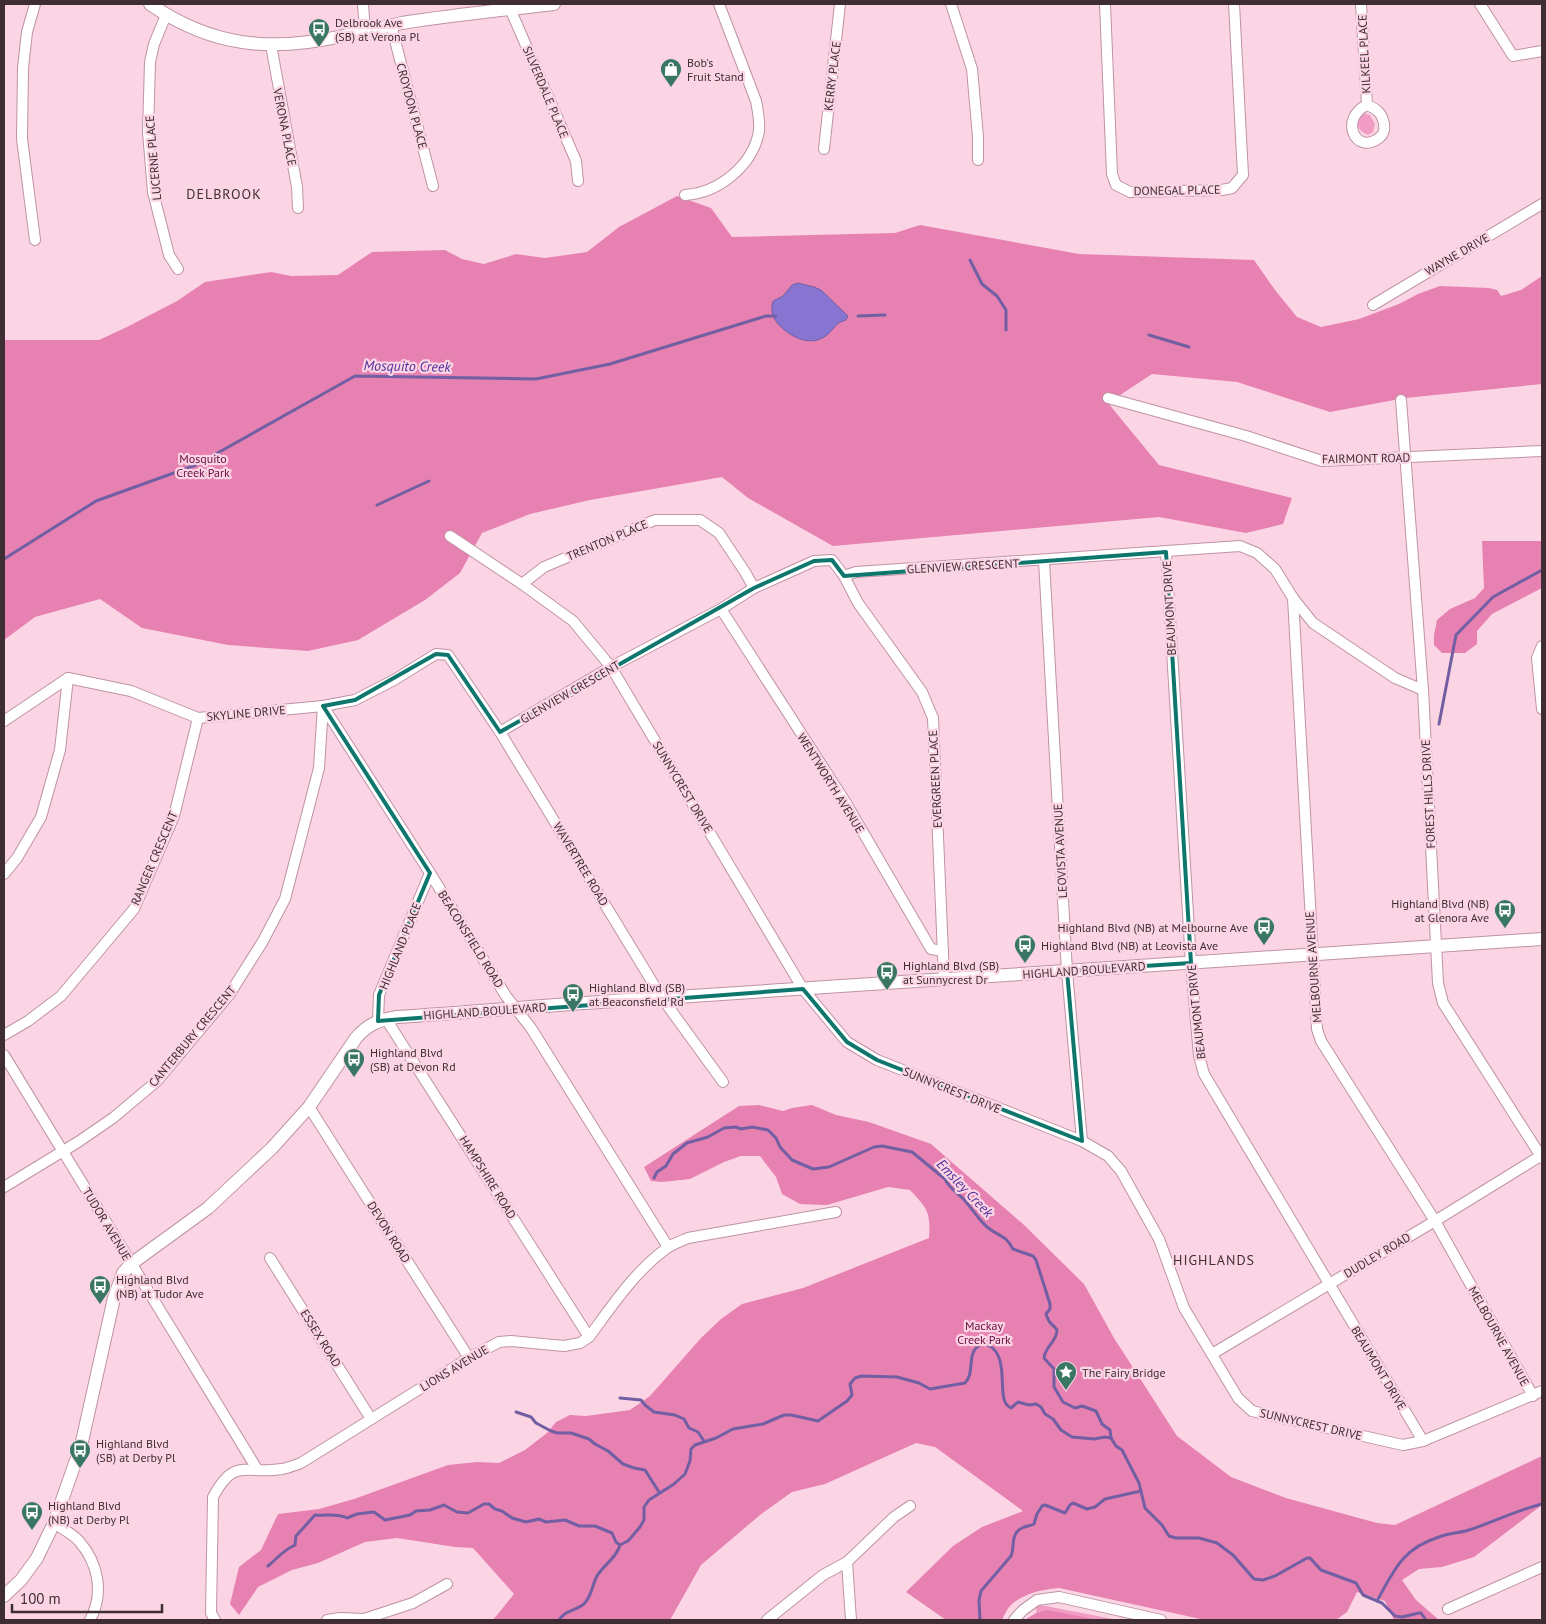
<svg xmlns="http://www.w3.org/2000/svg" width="1546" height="1624" font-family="'PT Sans',sans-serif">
<rect width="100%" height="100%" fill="#fcd5e5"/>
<g fill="#f19dc3">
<path d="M1362,113l8,2 5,9 -2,8 -5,3c-11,-4 -13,-12 -6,-22z"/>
<path d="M1035,1604l83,16h-80z"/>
</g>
<g fill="#e781b1">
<path d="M677,196l34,12 21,29 163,-4 25,-8 159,29 175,6 21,30 22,27 24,10 38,-8 40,-15 19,-10 22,-8 49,2 8,2 4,6 20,-6 21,-14v108l-137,14 -75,14 -93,-30 -85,-8 -44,29 51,62 133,33 -9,26 -37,9 -87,-16 -326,29 -85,-48 -26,-21 -132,23 -60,14 -48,19 -22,40 -35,27 -67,40 -50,11 -80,-6 -86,-17 -42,-29 -65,18 -31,23v-300h95l28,-13 50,-26 28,-19 66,-10 20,4 47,-1 34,-23 73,-2 17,9 22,5 32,-10 29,4 42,-6 32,-25z"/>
<path d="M1482,541h60v47l-50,26 -15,17v13l-12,9h-23l-8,-8v-10l3,-15 13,-11 25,-11 9,-10z"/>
<path d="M759,1105l24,6 9,-3 20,-3 24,10 33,7 62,22 92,80 61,60 30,54 63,98 54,41 55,21 91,25 18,2 147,-69v49l-68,52 -32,10 -23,2 -17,11 14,20 23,20h-45l-9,-19 -28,-9 -10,20 -11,8h-131l-146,-32c-15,1 -38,6 -49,18 -3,3 -6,10 -8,14h-56l-40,-28 47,-46 29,-19 41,-16 -88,-64 -19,-4 -91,41 -33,8 -32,23 -59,50 -31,55h-177l21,-26 -41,-46 -18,-1 -58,-9 -32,4 -47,21 -26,7 -34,17 -19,28 -9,-11 9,-37 22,-17 17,-36 41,-5 35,-10 94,-34 29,-3 22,1 26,-13 22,-17 9,-11 14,-7 16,1 44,-6 20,-14 51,-58 20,-19 21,-15 61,-16 126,-50c2,-26 -2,-30 -19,-48l-22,-3 -61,18 -27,-1 -18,-10 -6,-17 -16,-21h-19l-17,6 -34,17 -28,3 -11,-1 -7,-14 95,-61z"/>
<path d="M1047,1610l51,10h-73l11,-7z"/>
</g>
<path fill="#8875d2" stroke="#725fa3" d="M798,283l16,4 7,3 27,26 -2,4c-12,4 -9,6 -18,14 -15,14 -36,4 -48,-8 -7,-7 -10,-15 -7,-25l10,-5 9,-11z"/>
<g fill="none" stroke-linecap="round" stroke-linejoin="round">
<g stroke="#725fa3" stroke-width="3">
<path d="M970,260l12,24 15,12 9,14v20"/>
<path d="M858,316l27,-1"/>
<path d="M1149,335l40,12"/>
<path d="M377,505l52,-24"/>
<path d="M4,559l92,-58 100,-36 159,-89 181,3 74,-15 156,-48h10"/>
<path d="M1439,724l17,-89 37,-38 49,-27"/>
<path d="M654,1178l3,-6 9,-6 7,-12 14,-11 21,-6 16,-9 12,-1 5,2 11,-2 16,3 8,8 4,9 12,13 21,9 16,-2 45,-20 8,-1 30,6 33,27c4,10 15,15 21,23 7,8 13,18 21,25 11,9 19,8 26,22l20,7 3,4 14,44v5l-4,5c4,13 7,9 11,16 0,12 -12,16 -13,28l10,11v18l9,15 12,6 7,-2 14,5 6,13 8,6 1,8"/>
<path d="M620,1398l21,2 4,5 9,7 21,3 9,4 5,9 9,4 6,9"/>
<path d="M516,1412l15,5 5,6 15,8 6,2h14l18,6 6,5 13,7 15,13 11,4 11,2 14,22"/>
<path d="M268,1566c11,-9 14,-15 27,-21l1,-9 19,-21c12,1 22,-2 32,3l10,-4 17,-2 11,8 25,-5 6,-4 14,-1 14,-5 13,7 11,1 16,-9h5l6,5 7,2 10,7 14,4 13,-3 7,3 19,-2 14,6h16l17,7 4,9 4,3"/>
<path d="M1377,1601c17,-31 26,-53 62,-64 10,-4 21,-4 30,-7 25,-8 48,-20 73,-26"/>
<path d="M559,1620c6,-10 16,-9 25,-16 8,-8 8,-19 13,-28 7,-12 19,-17 23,-31l8,-4 12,-14 4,-7v-13l5,-7 25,-16 11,-10 5,-13 1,-12 4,-4 21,-7 17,-9 30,-5 21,-9h7l27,6 29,-20 5,-6 -2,-11 5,-6 7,-2 35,1 22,6 11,6 35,-6c10,-10 2,-27 12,-36 3,-3 8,-3 11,-2 19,9 12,39 16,54 1,5 3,7 7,9l7,-6 11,3 7,-1 5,3 4,7 8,5 8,11 11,7 22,2 11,-2 6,1 5,8 6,4 17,33 6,25 17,17 7,11 7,2h23l18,5 16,12 21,24 9,1 12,-4 32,-18h3l11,12 35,13 7,12 19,8 13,13 7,1 17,-4h2l5,7"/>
<path d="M980,1620l-1,-20 2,-9 30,-35c4,-9 -1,-22 11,-28 4,-2 8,-2 12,-4l3,-10 5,-8 3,-1 20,8 5,-8 3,-2 14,6 8,-2 10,-8 36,-8"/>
</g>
<g stroke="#bf92a5" stroke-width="12">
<g id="minor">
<path d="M35,4l-8,28 -4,36 -1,71 13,101"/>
<path d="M363,4l2,27"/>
<path d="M508,4l68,157 2,20"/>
<path d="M951,4l21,65 6,68v23"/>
<path d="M1105,4l7,170 4,11 14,7 92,-2 10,-2 11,-13 -9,-171"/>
<path d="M1361,4l6,101"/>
<path d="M1480,4l33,52 29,-5"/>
<path d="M166,15l-12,29 -4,18 -2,70 5,60 16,63 9,14"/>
<path d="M391,25l42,161"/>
<path d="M271,45l26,142 1,21"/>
<path d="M1367,105c10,4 15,8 17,19 1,6 0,10 -5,14 -24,18 -40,-20 -12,-33z"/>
<path d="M824,149l16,-145"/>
<path d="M685,195c33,-2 68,-29 74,-64 1,-10 -1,-20 -3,-30l-37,-97"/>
<path d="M1373,305l169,-101"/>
<path d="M1108,398l138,38 76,25 220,-10"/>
<path d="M1401,400l22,290 15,293 5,20 99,155"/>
<path d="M450,536l72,48 51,37 38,46 192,322 44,53 30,18 205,81 26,15 13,15 38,68 25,69 54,90 14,13 151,34 20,-4 119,-50"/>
<path d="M1166,552l25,411 8,93 5,18 219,367"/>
<path d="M1044,561l23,410 15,170"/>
<path d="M844,576l14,27 64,89 11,26 11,260"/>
<path d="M522,584l22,-17 111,-47h45l19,13 26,39 9,16"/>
<path d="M1293,598l24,431 4,12 114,180 98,175"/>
<path d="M721,609l125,194 85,146 12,2"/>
<path d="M1542,646l-5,12 5,51"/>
<path d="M323,706l107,167 76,123 25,32 137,219"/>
<path d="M4,721l64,-43 63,13 67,27 125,-12 32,-6 39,-20 42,-26 12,1 52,77 162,266 61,84"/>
<path d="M500,732l111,-65 110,-58 33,-21 60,-27 18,-1 12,16 12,-4 384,-26 17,7 18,16 18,29 20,25 82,55 28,12"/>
<path d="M4,874l13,-16 24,-41 19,-67 8,-72"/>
<path d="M386,1019l203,318"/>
<path d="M378,1021l1,-26 51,-122"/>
<path d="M4,1035l24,-14 33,-25 73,-87 40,-93 24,-98"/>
<path d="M4,1055l253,414"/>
<path d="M309,1107l160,251"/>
<path d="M4,1187l74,-45 35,-24 44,-37 72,-86 34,-54 22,-42 34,-131 4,-62"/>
<path d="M270,1258l101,161"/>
<path d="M1212,1354l223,-133 107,-66"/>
<path d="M54,1523c8,6 19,11 25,18 20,23 25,53 11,79"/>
<path d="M847,1562l4,58"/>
<path d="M1448,1609l94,-42"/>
<path d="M215,1620l-4,-7 2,-116c22,-41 33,-22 69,-28 6,-1 13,-4 19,-6l168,-105 30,-16 12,-1 53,5 16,-3 9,-6c23,-31 46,-66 78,-89 6,-4 14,-7 21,-10l148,-26"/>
<path d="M327,1620l13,-2 24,1 49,-16 34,-19"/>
<path d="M767,1620l56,-45 24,-13 47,-45 16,-11"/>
<path d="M1014,1620l9,-10 14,-10 22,-3 102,23"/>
</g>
</g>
<g stroke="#bf92a5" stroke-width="14">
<g id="tertiary">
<path d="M150,4c62,43 121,48 193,32 20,-4 39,-9 59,-13 50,-8 101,-13 152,-19"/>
<path d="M4,1596l17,-16 16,-22 17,-35 27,-77 33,-148 9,-25 8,-9 77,-56 64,-60 37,-41 47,-69c12,-14 23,-18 41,-21 88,-6 176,-14 264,-19 294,-19 588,-39 881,-59"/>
</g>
</g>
<use href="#minor" stroke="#fff" stroke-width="10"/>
<use href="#tertiary" stroke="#fff" stroke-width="12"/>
</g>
<path fill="none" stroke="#0f766e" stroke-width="4" stroke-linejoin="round" d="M1166,552l25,411 -124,8 15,170 -205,-81 -30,-18 -44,-53 -425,32 1,-26 51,-122 -107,-167 32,-6 81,-46 12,1 52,77 254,-144 60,-27 18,-1 12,16z"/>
<defs>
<g id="bus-pin" transform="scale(1.125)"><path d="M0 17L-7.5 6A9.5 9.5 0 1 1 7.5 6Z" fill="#397764" stroke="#fcd5e5"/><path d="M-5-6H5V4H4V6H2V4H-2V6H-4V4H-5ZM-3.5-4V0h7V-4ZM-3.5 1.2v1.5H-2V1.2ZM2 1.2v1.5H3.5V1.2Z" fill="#fff"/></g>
<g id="shop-pin" transform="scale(1.125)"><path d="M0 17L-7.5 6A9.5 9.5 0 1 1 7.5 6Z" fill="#397764" stroke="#fcd5e5"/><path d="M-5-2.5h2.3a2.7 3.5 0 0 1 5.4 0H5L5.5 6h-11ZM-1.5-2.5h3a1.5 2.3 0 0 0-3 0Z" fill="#fff"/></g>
<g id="sight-pin" transform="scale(1.125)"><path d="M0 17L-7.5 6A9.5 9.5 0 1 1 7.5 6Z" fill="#397764" stroke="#fcd5e5"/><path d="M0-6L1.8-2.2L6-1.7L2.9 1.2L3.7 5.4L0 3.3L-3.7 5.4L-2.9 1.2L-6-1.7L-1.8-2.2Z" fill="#fff"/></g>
</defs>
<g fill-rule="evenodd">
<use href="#bus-pin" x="319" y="29"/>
<use href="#shop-pin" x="671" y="69"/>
<use href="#bus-pin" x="1505" y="910"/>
<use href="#bus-pin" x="1264" y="927"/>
<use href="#bus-pin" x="1025" y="945"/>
<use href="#bus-pin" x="887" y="972"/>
<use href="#bus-pin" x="573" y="994"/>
<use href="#bus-pin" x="354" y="1059"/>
<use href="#bus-pin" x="100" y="1286"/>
<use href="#sight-pin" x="1066" y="1372"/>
<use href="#bus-pin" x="80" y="1450"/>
<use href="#bus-pin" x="32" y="1512"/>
</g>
<g text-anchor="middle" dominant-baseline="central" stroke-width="4.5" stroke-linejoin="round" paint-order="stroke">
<g font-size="12" fill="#3f2d34" stroke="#fcd5e5" text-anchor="start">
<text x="335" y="22">Delbrook Ave<tspan x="335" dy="14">(SB) at Verona Pl</tspan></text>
<text x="687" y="62">Bob's<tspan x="687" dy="14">Fruit Stand</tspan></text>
<text x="1489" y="903" text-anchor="end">Highland Blvd (NB)<tspan x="1489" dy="14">at Glenora Ave</tspan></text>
<text x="1248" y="927" text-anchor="end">Highland Blvd (NB) at Melbourne Ave</text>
<text x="1041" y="945">Highland Blvd (NB) at Leovista Ave</text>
<text x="903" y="965">Highland Blvd (SB)<tspan x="903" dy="14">at Sunnycrest Dr</tspan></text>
<text x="589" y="987">Highland Blvd (SB)<tspan x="589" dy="14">at Beaconsfield Rd</tspan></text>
<text x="370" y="1052">Highland Blvd<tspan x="370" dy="14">(SB) at Devon Rd</tspan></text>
<text x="116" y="1279">Highland Blvd<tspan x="116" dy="14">(NB) at Tudor Ave</tspan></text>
<text x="1082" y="1372">The Fairy Bridge</text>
<text x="96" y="1443">Highland Blvd<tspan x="96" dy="14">(SB) at Derby Pl</tspan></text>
<text x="48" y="1505">Highland Blvd<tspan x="48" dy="14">(NB) at Derby Pl</tspan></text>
</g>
<g font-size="12" fill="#3f2d34" stroke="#fcd5e5">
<text transform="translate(1364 54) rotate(-93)">KILKEEL PLACE</text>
<text transform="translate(832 76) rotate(-83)">KERRY PLACE</text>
<text transform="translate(546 92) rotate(67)">SILVERDALE PLACE</text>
<text transform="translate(412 106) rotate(75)">CROYDON PLACE</text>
<text transform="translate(285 127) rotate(79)">VERONA PLACE</text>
<text transform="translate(153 158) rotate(-95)">LUCERNE PLACE</text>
<text transform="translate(1177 190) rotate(-1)">DONEGAL PLACE</text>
<text transform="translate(1457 254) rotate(-30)">WAYNE DRIVE</text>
<text transform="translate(1366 458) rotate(-1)">FAIRMONT ROAD</text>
<text transform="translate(607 540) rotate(-23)">TRENTON PLACE</text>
<text transform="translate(963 566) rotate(-3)">GLENVIEW CRESCENT</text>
<text transform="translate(1169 608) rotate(-93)">BEAUMONT DRIVE</text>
<text transform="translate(570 692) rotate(-30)">GLENVIEW CRESCENT</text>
<text transform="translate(246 713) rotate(-5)">SKYLINE DRIVE</text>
<text transform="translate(935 779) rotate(-93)">EVERGREEN PLACE</text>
<text transform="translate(831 783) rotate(58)">WENTWORTH AVENUE</text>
<text transform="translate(683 787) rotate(59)">SUNNYCREST DRIVE</text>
<text transform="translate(1428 794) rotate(-93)">FOREST HILLS DRIVE</text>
<text transform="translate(1060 851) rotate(-93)">LEOVISTA AVENUE</text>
<text transform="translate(154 858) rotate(-67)">RANGER CRESCENT</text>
<text transform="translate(581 864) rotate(59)">WAVERTREE ROAD</text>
<text transform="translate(471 939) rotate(58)">BEACONSFIELD ROAD</text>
<text transform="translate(400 946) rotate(-68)">HIGHLAND PLACE</text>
<text transform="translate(1313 967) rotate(-94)">MELBOURNE AVENUE</text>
<text transform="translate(1084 970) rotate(-4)">HIGHLAND BOULEVARD</text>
<text transform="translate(485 1011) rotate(-4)">HIGHLAND BOULEVARD</text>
<text transform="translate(1196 1012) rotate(-96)">BEAUMONT DRIVE</text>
<text transform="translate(192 1036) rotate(-50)">CANTERBURY CRESCENT</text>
<text transform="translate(952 1090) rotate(22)">SUNNYCREST DRIVE</text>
<text transform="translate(488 1177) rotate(58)">HAMPSHIRE ROAD</text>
<text transform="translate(107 1224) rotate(59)">TUDOR AVENUE</text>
<text transform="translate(389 1232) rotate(58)">DEVON ROAD</text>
<text transform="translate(1377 1255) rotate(-31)">DUDLEY ROAD</text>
<text transform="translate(1499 1336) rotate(61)">MELBOURNE AVENUE</text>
<text transform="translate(321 1338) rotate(58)">ESSEX ROAD</text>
<text transform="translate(454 1368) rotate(-31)">LIONS AVENUE</text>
<text transform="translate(1379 1368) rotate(59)">BEAUMONT DRIVE</text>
<text transform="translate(1311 1424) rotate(13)">SUNNYCREST DRIVE</text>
</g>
<g font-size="12" fill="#690c42" stroke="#fcd5e5">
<text x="203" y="458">Mosquito<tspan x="203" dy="14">Creek Park</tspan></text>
<text x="984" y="1325">Mackay<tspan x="984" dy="14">Creek Park</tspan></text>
</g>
<g font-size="14" letter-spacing="1" fill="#3f2d34" stroke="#fcd5e5">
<text x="224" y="194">DELBROOK</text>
<text x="1214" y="1260">HIGHLANDS</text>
</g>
<g font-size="14" font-style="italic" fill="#51309d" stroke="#fcd5e5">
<text transform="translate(407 366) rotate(1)">Mosquito Creek</text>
<text transform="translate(965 1188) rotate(46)">Emsley Creek</text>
</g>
</g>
<rect width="1546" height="1624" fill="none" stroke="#3f2d34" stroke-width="10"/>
<path d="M12 1604v8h150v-8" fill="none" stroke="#3f2d34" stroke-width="2.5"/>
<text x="20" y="1604" font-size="15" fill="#3f2d34" stroke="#fcd5e5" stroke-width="4" paint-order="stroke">100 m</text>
</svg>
